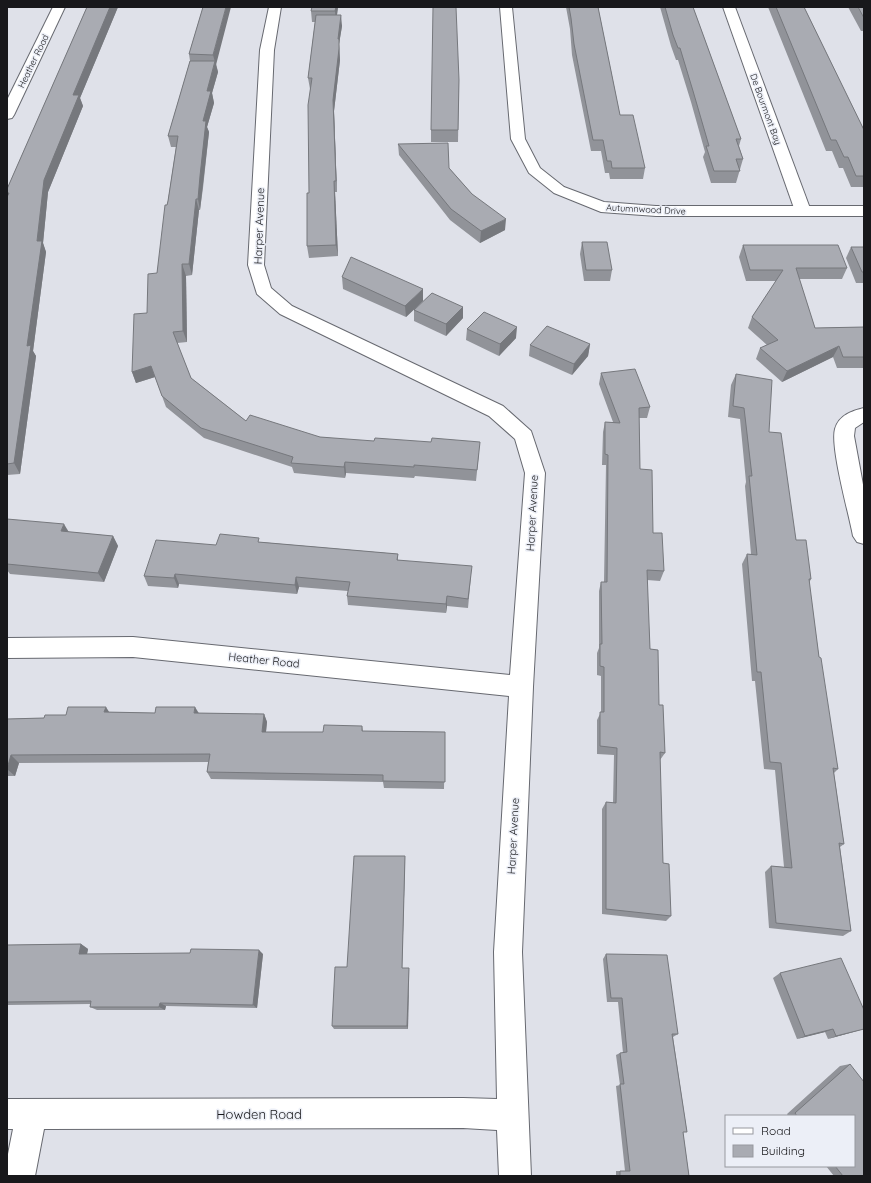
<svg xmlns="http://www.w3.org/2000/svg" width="871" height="1183" font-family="Quicksand,sans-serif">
<rect width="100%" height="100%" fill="#dfe1e9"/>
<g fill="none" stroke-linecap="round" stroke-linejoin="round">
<g stroke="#676970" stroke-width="2">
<g id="minor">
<path d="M53,7h12l-51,108 -2,3 -5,1v-19z"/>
<path d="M269,7h12l-7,43 -10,215 7,23 21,18 211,100 28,25 14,42 -12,214 -11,265 9,224h-32l-2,-46 -34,-2 -419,1 -9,47h-28v-17l6,-30h-6v-30l456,-1 34,1 -3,-147 15,-256 -376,-39 -126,1v-20l126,-1 377,38 15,-202 -10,-34 -26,-23 -209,-102 -23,-20 -9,-29 12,-215z"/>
<path d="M723,7h12l76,204 -2,3 -6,2 -6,-2 -2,-3z"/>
<path d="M864,408v14l-9,6 -1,8 10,54v54l-7,-2 -4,-6c-4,-22 -23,-89 -18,-107 4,-14 17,-18 29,-21z"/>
</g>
</g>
<g stroke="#676970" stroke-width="2">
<path id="tertiary" d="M500,7h12l13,132 15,29 24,19 40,15 52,4h208v10h-208l-55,-4 -47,-19 -25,-20 -18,-34z"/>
</g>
<use href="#minor" fill="#fff" fill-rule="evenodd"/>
<use href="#tertiary" fill="#fff" fill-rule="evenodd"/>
</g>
<g fill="#919399">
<path d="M87,7h31l-38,91 3,8 -35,86 -5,51 3,9 -13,99 3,5 -16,118 -13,1v-286z"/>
<path d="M203,7l15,65 -6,21 2,10 -7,24 2,5 -6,56 -3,22h-1l-7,65 -6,1 1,66 -10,1 14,35 55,43 74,16 159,16 -3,28 -61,-5 -1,2 -68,-5 -1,5 -51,-5 -2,-6 -88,-29 -38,-31 -11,-30 -19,6 -4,-11 25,-99 19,-126h-5l-3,-11 22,-75 -1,-7z"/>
<path d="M312,7h26l-1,8 5,11 -3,18 1,16 -6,51 3,81h-2l3,64 -29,2 -2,-12 2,-53 1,-104 -2,-11 7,-56h-3l-1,-11z"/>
<path d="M566,7h32l22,108 25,53 -2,11h-33l-1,-6h-4l-4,-22h-10l-19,-96 -2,-26z"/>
<path d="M660,7h33l48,132 -2,7 4,13 -7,24h-25l-8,-26 2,-5 -14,-50 -13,-42h-2l-5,-14z"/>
<path d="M768,7h36l60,123v57h-13l-8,-19h-4l-7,-17h-6z"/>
<path d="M848,7h16v25l-1,-1h-2z"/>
<path d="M459,80l-1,62h-27v-12z"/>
<path d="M398,144l51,24 23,26 33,36 -25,13 -30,-23 -51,-65z"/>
<path d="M582,242l30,28 -2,11h-26l-4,-27z"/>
<path d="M743,245l104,23 -5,11h-43l16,49 49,-1v41h-27l-4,-11 -51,25 -26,-23 4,-11 7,-3 -19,-17 4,-11 24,-36h-30l-7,-24z"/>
<path d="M851,247h13v36h-8l-10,-25z"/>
<path d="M342,277l81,24 -17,16 -63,-28z"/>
<path d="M414,310l49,8 -17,18 -32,-15z"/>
<path d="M467,329l49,9 -17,18 -33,-16z"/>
<path d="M590,344l-2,12 -16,19 -43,-19 1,-11z"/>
<path d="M601,373l49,34 -3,11h-8l1,51 13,64 11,38 -4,10 -13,-1 3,69 9,56 6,48 -5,7 3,103 8,53 -5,5 -64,-7v-105l4,-7 7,1 1,-48 -17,-1v-34l4,-8v-36l-4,-1v-22l2,-5v-57l2,-9h3l2,-117h-4l1,-33 2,-10h8l-14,-38z"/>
<path d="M736,374l33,58 27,108 15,39 -2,4 10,74 19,112 -4,4 10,71 -4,3 11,84 -8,5 -74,-8 -4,-56 6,-6 13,1 -9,-97 -11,-1 -9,-88h-3l-10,-117 5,-10h4l-6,-68 1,-4 -6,-63 -12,-2 3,-32z"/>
<path d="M7,519l61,13 45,4 5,10 -14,36 -94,-8 -3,-4z"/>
<path d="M260,542l138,12v6l73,16 -3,32 -21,-2 -1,7 -98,-8 -1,-9 1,-5 -49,-4 -2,7 -118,-10 -1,4 -30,-2 -4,-10 72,-31z"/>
<path d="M109,712l46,1h44l65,1 3,8 -1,10h57l39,-6 1,5 82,1 -1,57 -60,-1 -1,-6 -172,-3 -4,-7 1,-10 -189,1 -4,13h-8v-57l37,-1 22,-3z"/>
<path d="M405,856v6l-3,106h7v4l-1,57h-74l-2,-3 15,-59z"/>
<path d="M81,944l7,5 -1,5h176l-6,54 -91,-2 -1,4h-68l-7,-3v-3l-83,1v-60z"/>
<path d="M606,954l72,80 -5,3 14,95h-4l6,44h-73v-5h9l-9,-85 4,-1 -4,-30 4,-2h3l-5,-51h-11l-4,-43z"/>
<path d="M780,973l84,37v19l-36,10 -3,-7 -28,7 -24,-61z"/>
<path d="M850,1064l14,112h-30l-8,-10h28v-50h-66l-1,-2 53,-48z"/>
</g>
<g fill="#76787d">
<path d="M110,7h8l-38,91 3,8 -35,86 -5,51 3,9 -13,99 3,5 -16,118 -6,-11 13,-117 10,-105 7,-61 29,-85z"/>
<path d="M226,7h5l-15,58 2,7 -6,21 2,10 -7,24 2,5 -9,78 -2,-11 5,-78 4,-30 8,-29 -2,-7z"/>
<path d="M336,7h2l-2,15 -1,-11z"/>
<path d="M341,15l1,11 -3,18 1,16 -6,51 3,81 -1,-11 -3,-81 5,-61z"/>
<path d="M334,181l1,11 3,64 -2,-11z"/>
<path d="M196,199l3,11 -7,65 -3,-11z"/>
<path d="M506,219l-1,11 -25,13 1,-12z"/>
<path d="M182,264l4,12 1,66 -4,-11z"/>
<path d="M423,289v12l-17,16 -1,-11z"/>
<path d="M463,307v11l-17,18v-12z"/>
<path d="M517,327l-1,11 -17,18 1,-12z"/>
<path d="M590,344l-2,12 -16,19 2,-11z"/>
<path d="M839,346l-6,11 -51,25 5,-11z"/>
<path d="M151,366l4,11 -19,6 -4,-11z"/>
<path d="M345,462l1,11 -1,5 -1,-11z"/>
<path d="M64,524l6,10 -9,-3z"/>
<path d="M113,536l5,10 -14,36 -6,-9z"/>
<path d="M175,574l4,10 -1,4 -4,-10z"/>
<path d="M296,577l3,10 -2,7 -2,-9z"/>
<path d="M447,596v10l-1,7v-9z"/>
<path d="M106,707l5,8 -7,-3z"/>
<path d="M195,707l5,8 -6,-2z"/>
<path d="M264,714l3,8 -2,18 -3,-8z"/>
<path d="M11,755l8,8 -4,13 -8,-7z"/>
<path d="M405,856v6l-3,110v-4z"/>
<path d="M81,944l7,5 -2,10 -7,-5z"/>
<path d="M259,950l4,4 -6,54 -4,-3z"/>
<path d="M409,968v4l-1,57 -1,-3z"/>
<path d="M160,1003l6,3 -1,4 -6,-3z"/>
<path d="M833,1029l-8,3 -28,7 8,-3z"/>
<path d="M864,1029l-36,10 8,-3z"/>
</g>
<g fill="#a9abb2" stroke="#76787d">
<path d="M87,7h23l-37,88h6l-35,85 -7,61h5l-15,105 4,-1 -17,118 -7,1v-267l2,-4h-2v-4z"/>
<path d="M203,7h23l-13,48 -24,-1z"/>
<path d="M312,7h24l-1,4h-24z"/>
<path d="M433,7h23l3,73 -1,50h-27z"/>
<path d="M569,7h29l22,108h13l12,53h-33l-1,-7h-4l-4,-21h-10l-19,-96 -3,-26z"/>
<path d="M665,7h28l48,132h-5l7,20h-7l4,12h-26l-8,-25h3l-16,-55 -13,-43h-2l-5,-13z"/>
<path d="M776,7h28l60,123v46h-8l-8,-19h-4l-8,-17h-5z"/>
<path d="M858,7h6v11z"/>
<path d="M316,15h25l-3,24h1v10l-6,51 3,81h-2l2,64 -29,1v-53h2l-1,-88 4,-27h-4z"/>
<path d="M190,61h25l-8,30h4l-8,30h3l-6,55 -2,23h-2l-7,65h-7l1,67 -10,1 18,46 55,43 4,-6 70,22 54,4 1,-3 56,4 1,-4 48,4 -3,28 -63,-5v2l-69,-5 -1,5 -53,-4 2,-6 -92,-29 -39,-32 -11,-30 -19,6 2,-58 13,-1 1,-39 9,-1 8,-68h2l1,-4 10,-65h-10z"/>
<path d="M448,143l1,25 23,26 34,25 -25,12 -30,-22 -53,-65z"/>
<path d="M582,242h25l5,28h-26z"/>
<path d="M743,245h95l9,23h-51l19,60 49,-1v30h-21l-4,-11 -52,25 -27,-23 18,-8 -26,-23 31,-47h-33z"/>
<path d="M851,247h13v25h-2z"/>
<path d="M351,257l72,32 -18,17 -63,-29z"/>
<path d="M432,293l31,14 -17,17 -32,-14z"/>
<path d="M484,312l33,15 -17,17 -33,-15z"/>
<path d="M547,326l43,18 -16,20 -44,-19z"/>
<path d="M635,369l15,38 -11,1 1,61 12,1 1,63h9l2,38 -17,-1 3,79 8,1 1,55h4l2,48 -5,-1 3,111 6,1 2,52 -65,-7v-107l10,1 1,-55 -17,-2v-34h4v-45l-4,-1v-22h2l-1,-62h6l1,-127 -3,-1v-32l15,1 -19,-50z"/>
<path d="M736,374l36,6 -3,52 12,1 15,107h10l5,39h-2l10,78 2,1 17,111 -5,-1 11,76 -5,-1 12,88 -75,-8 -5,-57 21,2 -11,-105 -11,-1 -9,-90h-4l-10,-118 10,1 -8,-79h3l-8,-68 -11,-2z"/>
<path d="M7,519l57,5 -3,7 52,5 -15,37 -91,-9z"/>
<path d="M220,534l39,4 -1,4 140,12 -1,6 75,6 -4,33 -21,-3 -1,8 -99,-8 3,-14 -54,-5 -1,8 -120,-11 -1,4 -30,-2 12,-36 60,5z"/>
<path d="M68,707h38l-2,5 51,1 1,-6h39l-1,6 70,1 -2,18h61l1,-7 38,1v5l83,1v50l-62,-1v-6l-176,-3 3,-18 -199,1 -4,14v-50l37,-1 1,-3h21z"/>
<path d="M354,856h51l-3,112h7l-2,58h-75l3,-59h12z"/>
<path d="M81,944l-2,10 111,-1 1,-4 68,1 -6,55 -93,-2 -1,4h-69l1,-6 -84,1v-57z"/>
<path d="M606,954l61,1 11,79h-6l15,98h-4l6,44h-69v-5h10l-10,-87h4l-4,-31 7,-1 -5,-54h-11z"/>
<path d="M841,958l23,52v19l-28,7 -3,-7 -28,7 -25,-63z"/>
<path d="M850,1064l14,18v94h-21l-8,-10h19v-50h-57l-2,-3z"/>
</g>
<g text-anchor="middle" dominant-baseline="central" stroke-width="3" stroke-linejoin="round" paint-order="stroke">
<g font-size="9" fill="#18181b" stroke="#eceff7">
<text transform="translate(33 61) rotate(-64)">Heather Road</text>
<text transform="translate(766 109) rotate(70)">De Bourmont Bay</text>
<text transform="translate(646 209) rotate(3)">Autumnwood Drive</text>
</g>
<g font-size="11" fill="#18181b" stroke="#eceff7">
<text transform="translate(259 226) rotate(-88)">Harper Avenue</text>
<text transform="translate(532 513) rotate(-87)">Harper Avenue</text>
<text transform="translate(264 660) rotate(6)">Heather Road</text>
<text transform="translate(513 836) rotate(-87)">Harper Avenue</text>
</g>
<g font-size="13" fill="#18181b" stroke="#eceff7">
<text x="259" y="1114">Howden Road</text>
</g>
</g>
<rect width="871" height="1183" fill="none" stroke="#18181b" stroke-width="16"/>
<rect x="725" y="1115" width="130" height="52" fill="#eceff7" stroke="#97999f"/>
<rect x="733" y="1128" width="20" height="6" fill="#ffffff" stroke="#97999f"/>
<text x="761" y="1135" font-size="12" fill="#18181b">Road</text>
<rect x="733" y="1145" width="20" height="12" fill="#a9abb2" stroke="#97999f"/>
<text x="761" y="1155" font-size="12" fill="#18181b">Building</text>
</svg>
